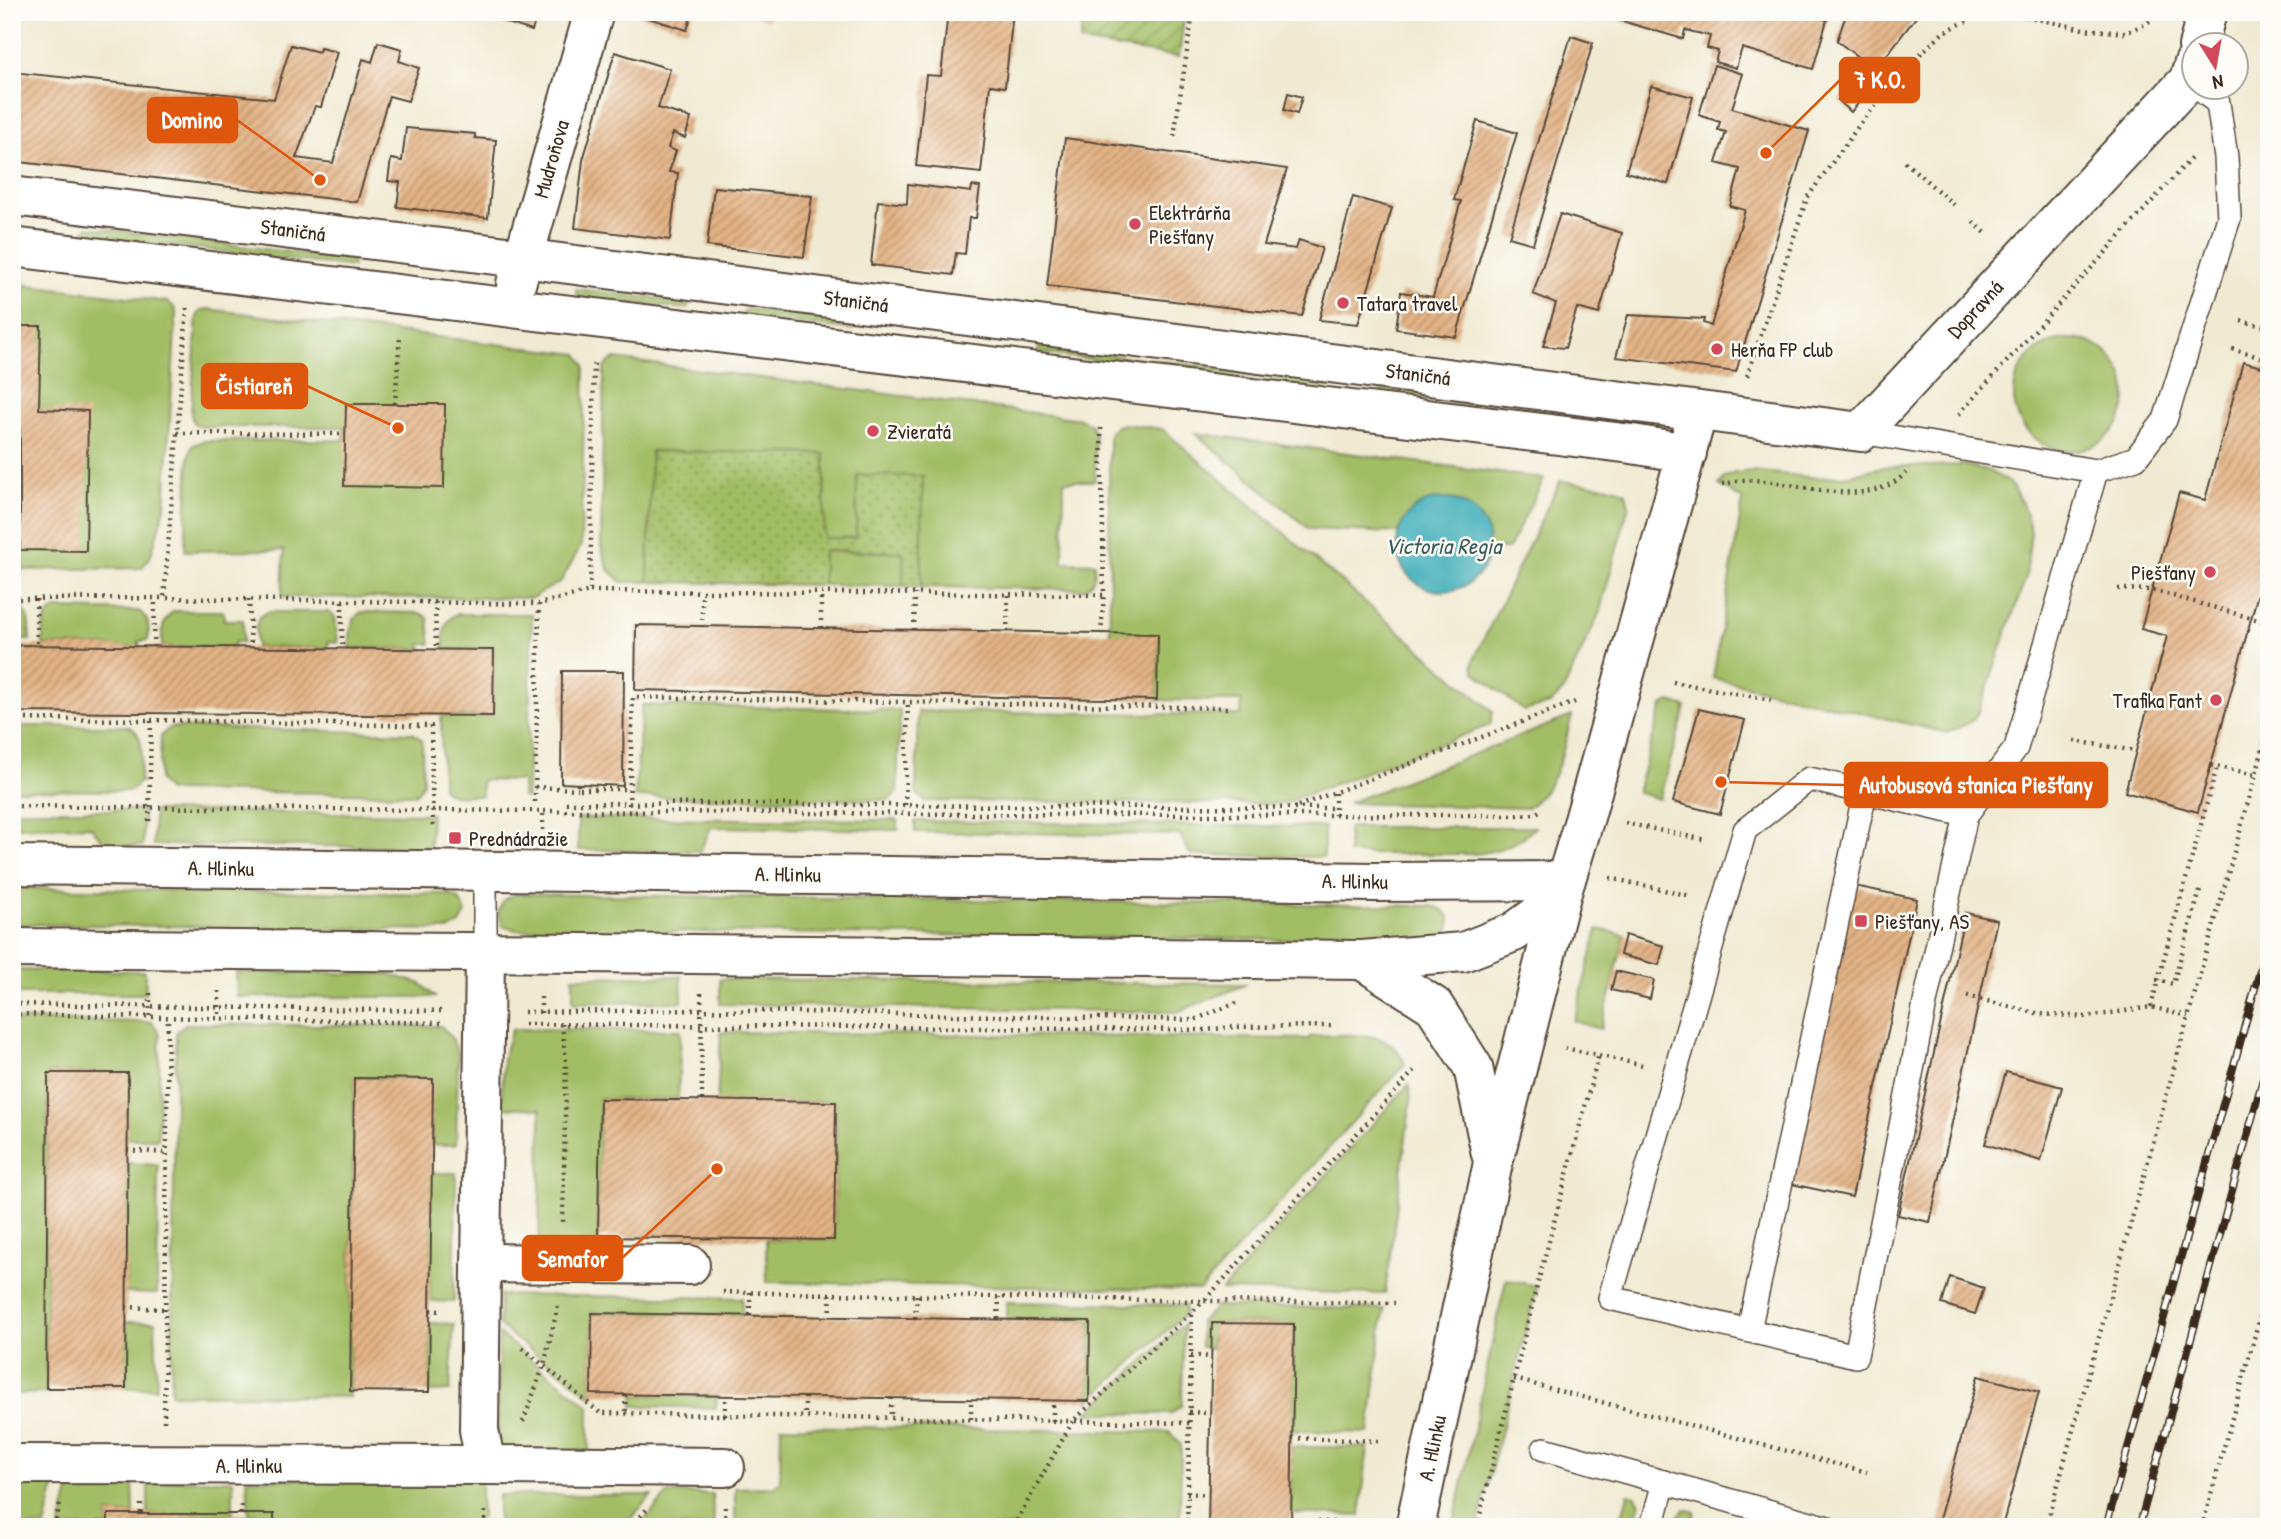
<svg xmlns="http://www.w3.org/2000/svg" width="2281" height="1539" font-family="'Patrick Hand',sans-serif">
<defs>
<pattern id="park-dots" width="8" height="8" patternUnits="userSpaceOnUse" patternTransform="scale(1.75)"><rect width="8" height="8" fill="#a2be65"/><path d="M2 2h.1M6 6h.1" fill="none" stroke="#859b53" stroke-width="1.8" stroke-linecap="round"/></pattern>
<pattern id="garden-furrows" width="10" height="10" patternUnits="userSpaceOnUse" patternTransform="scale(1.75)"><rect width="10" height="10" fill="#a2be65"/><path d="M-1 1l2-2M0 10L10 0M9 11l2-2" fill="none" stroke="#859b53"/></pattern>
<pattern id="building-hatch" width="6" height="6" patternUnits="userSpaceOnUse" patternTransform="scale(1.75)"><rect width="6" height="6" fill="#e3b385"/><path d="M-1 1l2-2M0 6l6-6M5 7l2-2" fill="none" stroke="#b9926c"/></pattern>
</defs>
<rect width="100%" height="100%" fill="#fdfcf7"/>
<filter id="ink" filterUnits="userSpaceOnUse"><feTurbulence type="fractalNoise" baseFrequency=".0143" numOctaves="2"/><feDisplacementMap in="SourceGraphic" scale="14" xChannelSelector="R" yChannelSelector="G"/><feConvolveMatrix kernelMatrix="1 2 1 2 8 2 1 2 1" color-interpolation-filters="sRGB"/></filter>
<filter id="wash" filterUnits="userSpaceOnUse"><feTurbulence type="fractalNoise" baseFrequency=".00686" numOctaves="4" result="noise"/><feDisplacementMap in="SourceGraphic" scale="28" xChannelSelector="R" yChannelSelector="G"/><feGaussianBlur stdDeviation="1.57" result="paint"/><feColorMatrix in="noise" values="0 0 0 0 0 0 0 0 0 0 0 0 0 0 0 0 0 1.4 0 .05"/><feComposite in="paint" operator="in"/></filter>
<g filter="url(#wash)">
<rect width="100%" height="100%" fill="#f0ead2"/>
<g fill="#a2be65" stroke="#6e7442" stroke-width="2">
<path d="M88,227l263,33 2,6 -2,1 -263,-32 -4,-4z"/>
<path d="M12,283l156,19 6,5 2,6 -11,194 -14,48 -9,13 -130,2z"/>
<path d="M576,289l111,13 2,4 -3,3 -109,-13z"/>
<path d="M207,309l371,45 7,11 -4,181 -20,35 -29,17 -250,-1 2,-47 -99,1 4,-95 4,-11 10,-4 141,-1v-13h-141l-9,-4 -3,-8 6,-98 3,-6z"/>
<path d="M747,309l107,13 3,5 -4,3 -108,-14 -2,-4z"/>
<circle cx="2070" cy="395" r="56"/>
<path d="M1039,346l287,36 3,5 -3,2 -286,-36 -2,-2z"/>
<path d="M615,359l466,60 10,6 4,9v47h-31l-1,81 32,1c0,12 0,19 -11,26l-163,-2 1,-111 -66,62h-33l2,-84 -174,-3 -3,131h-26l-14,-13 -7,-23 3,-178 5,-6z"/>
<path d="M1384,389l255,33v4l-256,-30 -3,-3z"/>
<path d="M1123,424l39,5 327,279 4,4 -3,13 -208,79 -357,-3 -9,-8 2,-82 323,4v-14l-84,-1 1,-65 -48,-1 -1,-200 6,-7z"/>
<path d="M1195,433l349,46 -36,70h-19c-2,-21 -17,-52 -44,-50 -6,1 -14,7 -20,10 -16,7 -20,8 -28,24l-88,-4z"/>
<path d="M1965,465l24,6 21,12 12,20 9,28 -5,46 -47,134 -8,11 -24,11 -234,-55 30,-178 -24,-15 6,-8 10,-4 17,-2 65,7 33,-3 31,-8z"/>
<path d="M1560,481l57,7 9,5 3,12 -30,109 -36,77 -13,13 -26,7 -49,-39 -2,-6 1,-7z"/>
<path d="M823,551l80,1v34l-80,-1z"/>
<path d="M12,609h11l5,7 2,24h-10v5h-8z"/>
<path d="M55,609l84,2c11,8 10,17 9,29l-9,1v6l-96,-2c0,-14 -1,-27 12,-36z"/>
<path d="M174,611h49l1,9h19v22h-9v5h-72c0,-16 -1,-26 12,-36z"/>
<path d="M268,612h61l6,5 3,26 -10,-1v6l-72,-1v-20l3,-10z"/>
<path d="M361,612l59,1 8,5 3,26h-10l1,5 -72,-1c0,-14 -1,-27 11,-36z"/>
<path d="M456,614h76l-5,184 -5,-1v-16l-41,-1 1,16 -31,-1 -9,-7 -1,-70 3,-2h48l2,-66 -50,-1c0,-15 -2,-26 12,-35z"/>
<path d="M1670,702l16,5 -27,92 -22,-7 25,-86z"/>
<path d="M642,705l258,5 -3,82 -8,8 -254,-3z"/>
<path d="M1572,716c-10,36 -13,69 -45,92l-179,-5z"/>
<path d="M12,726h116c20,8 12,38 12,55l-9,10 -119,-1z"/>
<path d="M170,727l243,6 9,7 1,43 -7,11 -248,-3 -9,-10 2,-45z"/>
<path d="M12,810h131v36h-36l-17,-20 -78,1z"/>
<path d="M154,811l277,3 -1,33 -277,-2z"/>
<path d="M578,818l320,2v10l-187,-3 -11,24 -122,-1z"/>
<path d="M915,821l409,6v30l-133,-2 -11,-20 -265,-3z"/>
<path d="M1348,827h187c-16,17 -38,25 -62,27h-125z"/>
<path d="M12,888l436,6 11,5 7,14 -6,11 -12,6 -436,-6z"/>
<path d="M515,894l917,12c24,4 25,29 -1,34l-97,-3 -25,3 -793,-10 -13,-4 -5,-14 6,-12z"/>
<path d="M1598,929l27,6 -24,94 -27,-8z"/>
<path d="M12,970l133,1 1,23h-134z"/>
<path d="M236,972l153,2 32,10 14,13h-198z"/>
<path d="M681,976l1,26 -109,1v-26z"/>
<path d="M720,979l527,5 -70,28 -457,-8z"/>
<path d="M12,1020l140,2 8,11 -2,106h-31v-66h-79l-2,320 -34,1z"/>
<path d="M185,1024l256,2 11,12 6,16 -2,91h-24v-66l-78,-1 -5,319 -178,-3 5,-361z"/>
<path d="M512,1029l169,1 -3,69h-78l-2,150 -59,1 2,-141 -39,-2 1,-49z"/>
<path d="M721,1032l587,7 3,-3c34,0 80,-11 94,28l-205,226 -433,-8 -1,-42h68l2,-138 -119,-1z"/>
<path d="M1409,1084l2,16 -26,194 -163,-4z"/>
<path d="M127,1163l31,2 -1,129 -31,-1z"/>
<path d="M431,1173h25l-2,129 -24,-1z"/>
<path d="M1506,1279l31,7 -60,241h-24z"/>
<path d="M500,1295l242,3v17l-150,-2 -1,81 3,4 -95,-72z"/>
<path d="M1006,1302l179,3v9l-96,87 1,-80 -84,-2z"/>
<path d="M1217,1306l167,3 -15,124 -77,-2 2,-107 -81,-1 -2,26 -10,-2 -1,-25z"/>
<path d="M126,1322h29l2,66h-31z"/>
<path d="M430,1323l24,1 -4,67 -21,1z"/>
<path d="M1184,1324l-2,81 -11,9 -84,-1z"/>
<path d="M499,1334l90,72v51h-92z"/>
<path d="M634,1395l83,1 -1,12 -83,-2z"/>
<path d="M781,1426l388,6 12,13 -1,82h-445v-39l39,-1 6,-6z"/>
<path d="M1292,1447h76l-8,69 -69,-3z"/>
<path d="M247,1479h234v48h-207v-13h-25z"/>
<path d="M72,1480h61l1,34h-26v13h-48z"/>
<rect x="148" y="1480" width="85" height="34"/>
<path d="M12,1481h44l-11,46h-33z"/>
<path d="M668,1493l44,1 2,33h-75z"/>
<path d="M1628,1494l8,2 4,8 -6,23h-15z"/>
<path d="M498,1495h154l-29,32h-125z"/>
<path d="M1686,1509l9,3 -4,15h-15l3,-12z"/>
</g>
<path fill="url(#park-dots)" stroke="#6e7442" stroke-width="2" d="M651,451l174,3 -1,84h32l1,-63 66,1 -2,111 -18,-1v-34l-80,-1v34l-175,-3z"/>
<path fill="url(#garden-furrows)" stroke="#6e7442" stroke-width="2" d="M1083,12h102l-6,45 -99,-15z"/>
<circle fill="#3bacb7" stroke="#3b6b6a" stroke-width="2" cx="1443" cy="545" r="46"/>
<g id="blocks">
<g fill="url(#building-hatch)">
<path d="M474,12h64l-6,19z"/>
<path d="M629,12h64l-6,18z"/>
<path d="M746,12h24l-2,8z"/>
<path d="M948,12h65l-8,75 -15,-2 -9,88 -65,-7 10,-91 15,1z"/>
<path d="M1617,12h182l28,8 -14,49 -71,-21 -6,20 -21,-6 3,-11 -11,-3 3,-12 -25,-6 -2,9 -68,-20z"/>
<path d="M1847,12h73l-45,58 -38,-29z"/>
<path d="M1571,36l22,7 -60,201 -24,-7z"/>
<path d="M378,42l24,7 -3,12 20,7 -11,33 -19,-5 -32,106 -345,-41v-89l262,27 17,-54 28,7 1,-4 17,4 -16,55 -6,-1 -19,52 37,5 30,-104 9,3z"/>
<path d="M615,52l55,17 -12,39 33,10 -6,20 -12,-5 -5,15 8,3 -7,21 9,1 -8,67 -95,-12 8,-68z"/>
<path d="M1714,65l29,9 -11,34 77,23 -73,241 -120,-15 12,-42 76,4 -1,4 8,3 34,-116 -15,-4 10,-37 -24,-6 10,-31 -8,-2 2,-8 -21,-7z"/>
<path d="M1864,71l13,10 -26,31 -13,-12z"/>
<path d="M1651,86l42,11 -25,87 -42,-12z"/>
<path d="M1288,93l14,4 -5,17 -13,-4z"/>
<path d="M1477,121l40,12 -61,204 -60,-8 5,-37 32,5 28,-96 -7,-1z"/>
<path d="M406,128l69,6v4l21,2 -8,78 -91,-11 3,-25 -12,-1 3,-22 11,2z"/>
<path d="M1065,138l222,31 -23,76 32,4 3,-9 23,8 -20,68 -255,-30z"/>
<path d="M908,184l63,8 1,-6 8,1 -4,31h-7l-4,36 -9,-1 -3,22 -82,-10 7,-64 29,3z"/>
<path d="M714,187l98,9 -8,61 -97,-11z"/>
<path d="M1353,197l39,11 -34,116 -39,-4z"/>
<path d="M1560,214l62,19 -23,81 -22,-6 -12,40 -22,-2 13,-43 -23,-9z"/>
<path d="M12,326h29l-2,83 49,2 -2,140 -66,-1v-124h-8z"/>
<path d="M2243,362l26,7v184l-71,259 -73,-20 42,-156 -26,-7 38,-136 26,7z"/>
<path d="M346,404h99l-1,84 -100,-2z"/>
<path d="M636,625l522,9 -1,66 -522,-10z"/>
<path d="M12,645l482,5 -1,66 -481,-4z"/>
<path d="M562,671h62l-1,115 -62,-3z"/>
<path d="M1699,709l46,11 -25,94 -47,-12z"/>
<path d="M1850,885l67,14 -65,298 -65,-14z"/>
<path d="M1965,913l32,7 -67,302 -32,-7z"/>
<path d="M1625,935l39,11 -5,19 -39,-10z"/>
<path d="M1616,971l38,9 -4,19 -39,-9z"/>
<path d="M2006,1072l56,15 -21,74 -56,-17z"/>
<path d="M48,1073h80l-2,315h-80z"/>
<path d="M354,1078l79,1 -4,313 -79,-1z"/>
<path d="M600,1099l236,3 -2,138 -236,-3z"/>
<path d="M1950,1277l34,11 -9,26 -33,-10z"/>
<path d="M592,1313l498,8 -1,80 -498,-7z"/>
<path d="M1212,1323l82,1 -3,203h-83z"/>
<path d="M1978,1376l61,16 -37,135h-65z"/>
<rect x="108" y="1514" width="166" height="13"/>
</g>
</g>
</g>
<g filter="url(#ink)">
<use href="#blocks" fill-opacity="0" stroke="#564739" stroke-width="2"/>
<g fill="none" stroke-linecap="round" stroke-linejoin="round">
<g stroke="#564739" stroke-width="26">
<g id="lane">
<path d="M1861,432l235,39 40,-13 29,-38 64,-202 -3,-61 -8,-54 -20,-15"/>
<path d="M1966,815l-157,-36 -64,51 -135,468 246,58 70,-358 40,-183 50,-67 80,-277"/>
<path d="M485,871v82"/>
<path d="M1749,1330l116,-538"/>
<path d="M1544,1449l281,78"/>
<path d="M1652,1527l12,-45"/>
</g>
</g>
<g stroke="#564739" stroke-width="42">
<g id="street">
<path d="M2198,46l9,-34"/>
<path d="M12,196l510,62 1339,174 328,-352 5,-17"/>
<path d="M12,247c540,64 1080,134 1620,197l55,9"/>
<path d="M516,284l78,-272"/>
<path d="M12,865l1364,17 188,-1"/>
<path d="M12,948l1350,12 101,-8 51,-20 46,-33"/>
<path d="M1362,960l72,46 39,61 18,87"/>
<path d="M481,1263l209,2"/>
<path d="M12,1464l474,1 -7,-35 6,-477"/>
<path d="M486,1465l239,2"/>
<path d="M1415,1527l78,-364 67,-264 25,-82 108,-388"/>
</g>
</g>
<g stroke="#564739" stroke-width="4.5" stroke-dasharray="2 5" stroke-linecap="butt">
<path d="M1174,136l19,-124"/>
<path d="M1905,162l49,43"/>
<path d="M1973,222l15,13"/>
<path d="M187,308l-23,290 375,6"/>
<path d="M2241,321l28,6"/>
<path d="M2232,349l37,11"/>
<path d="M1747,376l60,-178 53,-74 58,-68 26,-24 35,-17h40l64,14 43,4 19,-9 17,-11"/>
<path d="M395,404l5,-69"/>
<path d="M1959,414l234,-258"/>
<path d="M177,433l168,1"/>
<path d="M1722,484c9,-1 18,-5 27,-4 50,1 116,32 157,-7"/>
<path d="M2118,589l34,1 117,33"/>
<path d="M590,591l514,4 -3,-172"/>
<path d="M12,599l152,-1"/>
<path d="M36,599l1,47"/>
<path d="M249,599l2,49"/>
<path d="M342,601v47"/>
<path d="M435,602l1,47"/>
<path d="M702,627v-35"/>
<path d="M821,628v-35"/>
<path d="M914,630l1,-36"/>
<path d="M1007,632l1,-38"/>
<path d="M1101,634l3,-39"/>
<path d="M154,647l1,-49"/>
<path d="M1673,682l98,18"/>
<path d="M12,719l139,1 -2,106"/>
<path d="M151,720l280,6 2,103"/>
<path d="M2074,741l62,10"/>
<path d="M2211,765l44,10"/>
<path d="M578,784v5h51"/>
<path d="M535,787l43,2"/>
<path d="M1335,793v22"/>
<path d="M535,802l4,-198 51,-13 4,-231"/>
<path d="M566,803l769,5"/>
<path d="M629,805l4,-108 595,11"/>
<path d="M905,805l3,-103"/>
<path d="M12,806c502,5 1004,10 1506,9l17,-1 8,-5"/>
<path d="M1298,806l277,-104"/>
<path d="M1625,823l81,17"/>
<path d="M543,830v-18"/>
<path d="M1610,878l81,18"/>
<path d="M2200,891l-27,93 -15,-4 59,-213"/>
<path d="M219,991v27"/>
<path d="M701,993l1,107"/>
<path d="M1967,996l73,18 46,3 65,-10 37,9"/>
<path d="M12,1004l430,7"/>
<path d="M2151,1007l7,-27"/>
<path d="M524,1012l177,-2 493,10 42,-17"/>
<path d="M541,1013v-21"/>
<path d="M12,1014l430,9"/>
<path d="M150,1016v-24"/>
<path d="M524,1024l681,6 29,-3 98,-1"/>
<path d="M562,1024l4,38 -3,162"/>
<path d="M1565,1048l77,17"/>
<path d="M127,1150l40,3"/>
<path d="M723,1292l481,9 211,-231"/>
<path d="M830,1294l1,22"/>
<path d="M126,1307l39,2"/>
<path d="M430,1310l10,1"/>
<path d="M750,1315v-23"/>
<path d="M915,1318l2,-23"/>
<path d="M998,1319l1,-22"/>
<path d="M523,1348l77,65 473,8 -60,106"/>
<path d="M1191,1355l20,2"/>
<path d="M1514,1379l353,93"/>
<path d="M625,1395l1,20"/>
<path d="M805,1397v19"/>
<path d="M891,1398v19"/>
<path d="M1189,1412l21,1"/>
<path d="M725,1416v-20"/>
<path d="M971,1419v-19"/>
<path d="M1053,1421v-20"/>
<path d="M164,1422l4,-405"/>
<path d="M523,1422l21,-57 14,-59"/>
<path d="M1189,1423l-116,-2 131,-120 191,2"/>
<path d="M1292,1438l86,3"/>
<path d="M1187,1493l22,2"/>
<path d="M141,1504v10"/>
<path d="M725,1507l1,20"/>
<path d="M241,1514l1,-10"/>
<path d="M1290,1521l79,2"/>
<path d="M54,1527l6,-23"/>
<path d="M485,1527v-20"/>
<path d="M631,1527l16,-18"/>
<path d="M1187,1527l5,-214"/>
<path d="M1477,1527l60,-241 62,-232"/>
<path d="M2046,1527l223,-800"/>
<path d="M2202,1527l67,-243"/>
</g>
<use href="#lane" stroke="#fff" stroke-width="23"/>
<use href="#street" stroke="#fff" stroke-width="38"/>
<g stroke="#3b2a1e" stroke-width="8">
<g id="rail">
<path d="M2106,1527l163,-589"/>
<path d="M2139,1527l130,-470"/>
</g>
</g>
<use href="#rail" stroke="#fdfcf7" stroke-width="5" stroke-dasharray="16" stroke-linecap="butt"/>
</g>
</g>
<g fill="#d1495b" stroke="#fdfcf7" stroke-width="2.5">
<circle cx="1135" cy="224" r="7"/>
<circle cx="1343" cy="303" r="7"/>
<circle cx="1717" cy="349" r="7"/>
<circle cx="873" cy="431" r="7"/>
<circle cx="2210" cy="572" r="7"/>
<circle cx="2216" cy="700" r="7"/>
<rect x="448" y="831" width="14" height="14" rx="3.5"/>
<rect x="1854" y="914" width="14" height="14" rx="3.5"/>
</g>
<g text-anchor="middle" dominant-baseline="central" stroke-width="5" stroke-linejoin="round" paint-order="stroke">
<g font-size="21" fill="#3b2a1e" stroke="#fdfcf7">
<text transform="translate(551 159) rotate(-74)">Mudroňova</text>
<text transform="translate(293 230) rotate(7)">Staničná</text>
<text transform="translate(856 301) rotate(7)">Staničná</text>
<text transform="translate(1975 309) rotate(-47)">Dopravná</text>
<text transform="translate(1418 374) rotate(7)">Staničná</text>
<text transform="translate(221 868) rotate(1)">A. Hlinku</text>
<text transform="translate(788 874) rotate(1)">A. Hlinku</text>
<text transform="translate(1355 881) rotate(1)">A. Hlinku</text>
<text transform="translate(1432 1448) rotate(-78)">A. Hlinku</text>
<text x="249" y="1465">A. Hlinku</text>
</g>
<g font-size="21" fill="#3b2a1e" stroke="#fdfcf7" text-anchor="start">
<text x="1149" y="212">Elektrárňa<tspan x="1149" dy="24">Piešťany</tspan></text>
<text x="1357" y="303">Tatara travel</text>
<text x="1731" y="349">Herňa FP club</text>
<text x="887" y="431">Zvieratá</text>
<text x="2196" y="572" text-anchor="end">Piešťany</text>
<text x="2202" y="700" text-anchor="end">Trafika Fant</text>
<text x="469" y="838">Prednádražie</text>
<text x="1875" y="921">Piešťany, AS</text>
</g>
<g font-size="23" font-style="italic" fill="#3b5e5b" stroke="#fdfcf7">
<text x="1443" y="545">Victoria Regia</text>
</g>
</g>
<path fill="none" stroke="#df570d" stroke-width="2.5" d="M1766 153L1840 80M320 180L237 120M398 428L307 386M1721 782L1845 785M717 1169L622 1258"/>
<g fill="#df570d" stroke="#fdfcf7" stroke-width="2.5">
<circle cx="1766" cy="153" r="7"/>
<circle cx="320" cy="180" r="7"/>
<circle cx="398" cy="428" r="7"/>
<circle cx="1721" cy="782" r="7"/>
<circle cx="717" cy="1169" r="7"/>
</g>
<g fill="#df570d" stroke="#df570d" stroke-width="2.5">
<rect x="1840" y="58" width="79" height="44" rx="7"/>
<rect x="148" y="98" width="89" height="44" rx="7"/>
<rect x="202" y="364" width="105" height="44" rx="7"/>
<rect x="1845" y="763" width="262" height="44" rx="7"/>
<rect x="523" y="1236" width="99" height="44" rx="7"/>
</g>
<g font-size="23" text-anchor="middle" font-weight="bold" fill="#fff">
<text x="1880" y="88">7 K.O.</text>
<text x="192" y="128">Domino</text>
<text x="254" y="394">Čistiareň</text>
<text x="1976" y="793">Autobusová stanica Piešťany</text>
<text x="573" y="1267">Semafor</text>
</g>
<rect width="2281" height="1539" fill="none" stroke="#fdfcf7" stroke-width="42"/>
<g transform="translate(2215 66) rotate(169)"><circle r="33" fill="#fdfcf7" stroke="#afa8a0" stroke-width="2"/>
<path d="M0-5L12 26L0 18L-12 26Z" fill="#d1495b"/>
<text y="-10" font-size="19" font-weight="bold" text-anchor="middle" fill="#3b2a1e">N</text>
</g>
</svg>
